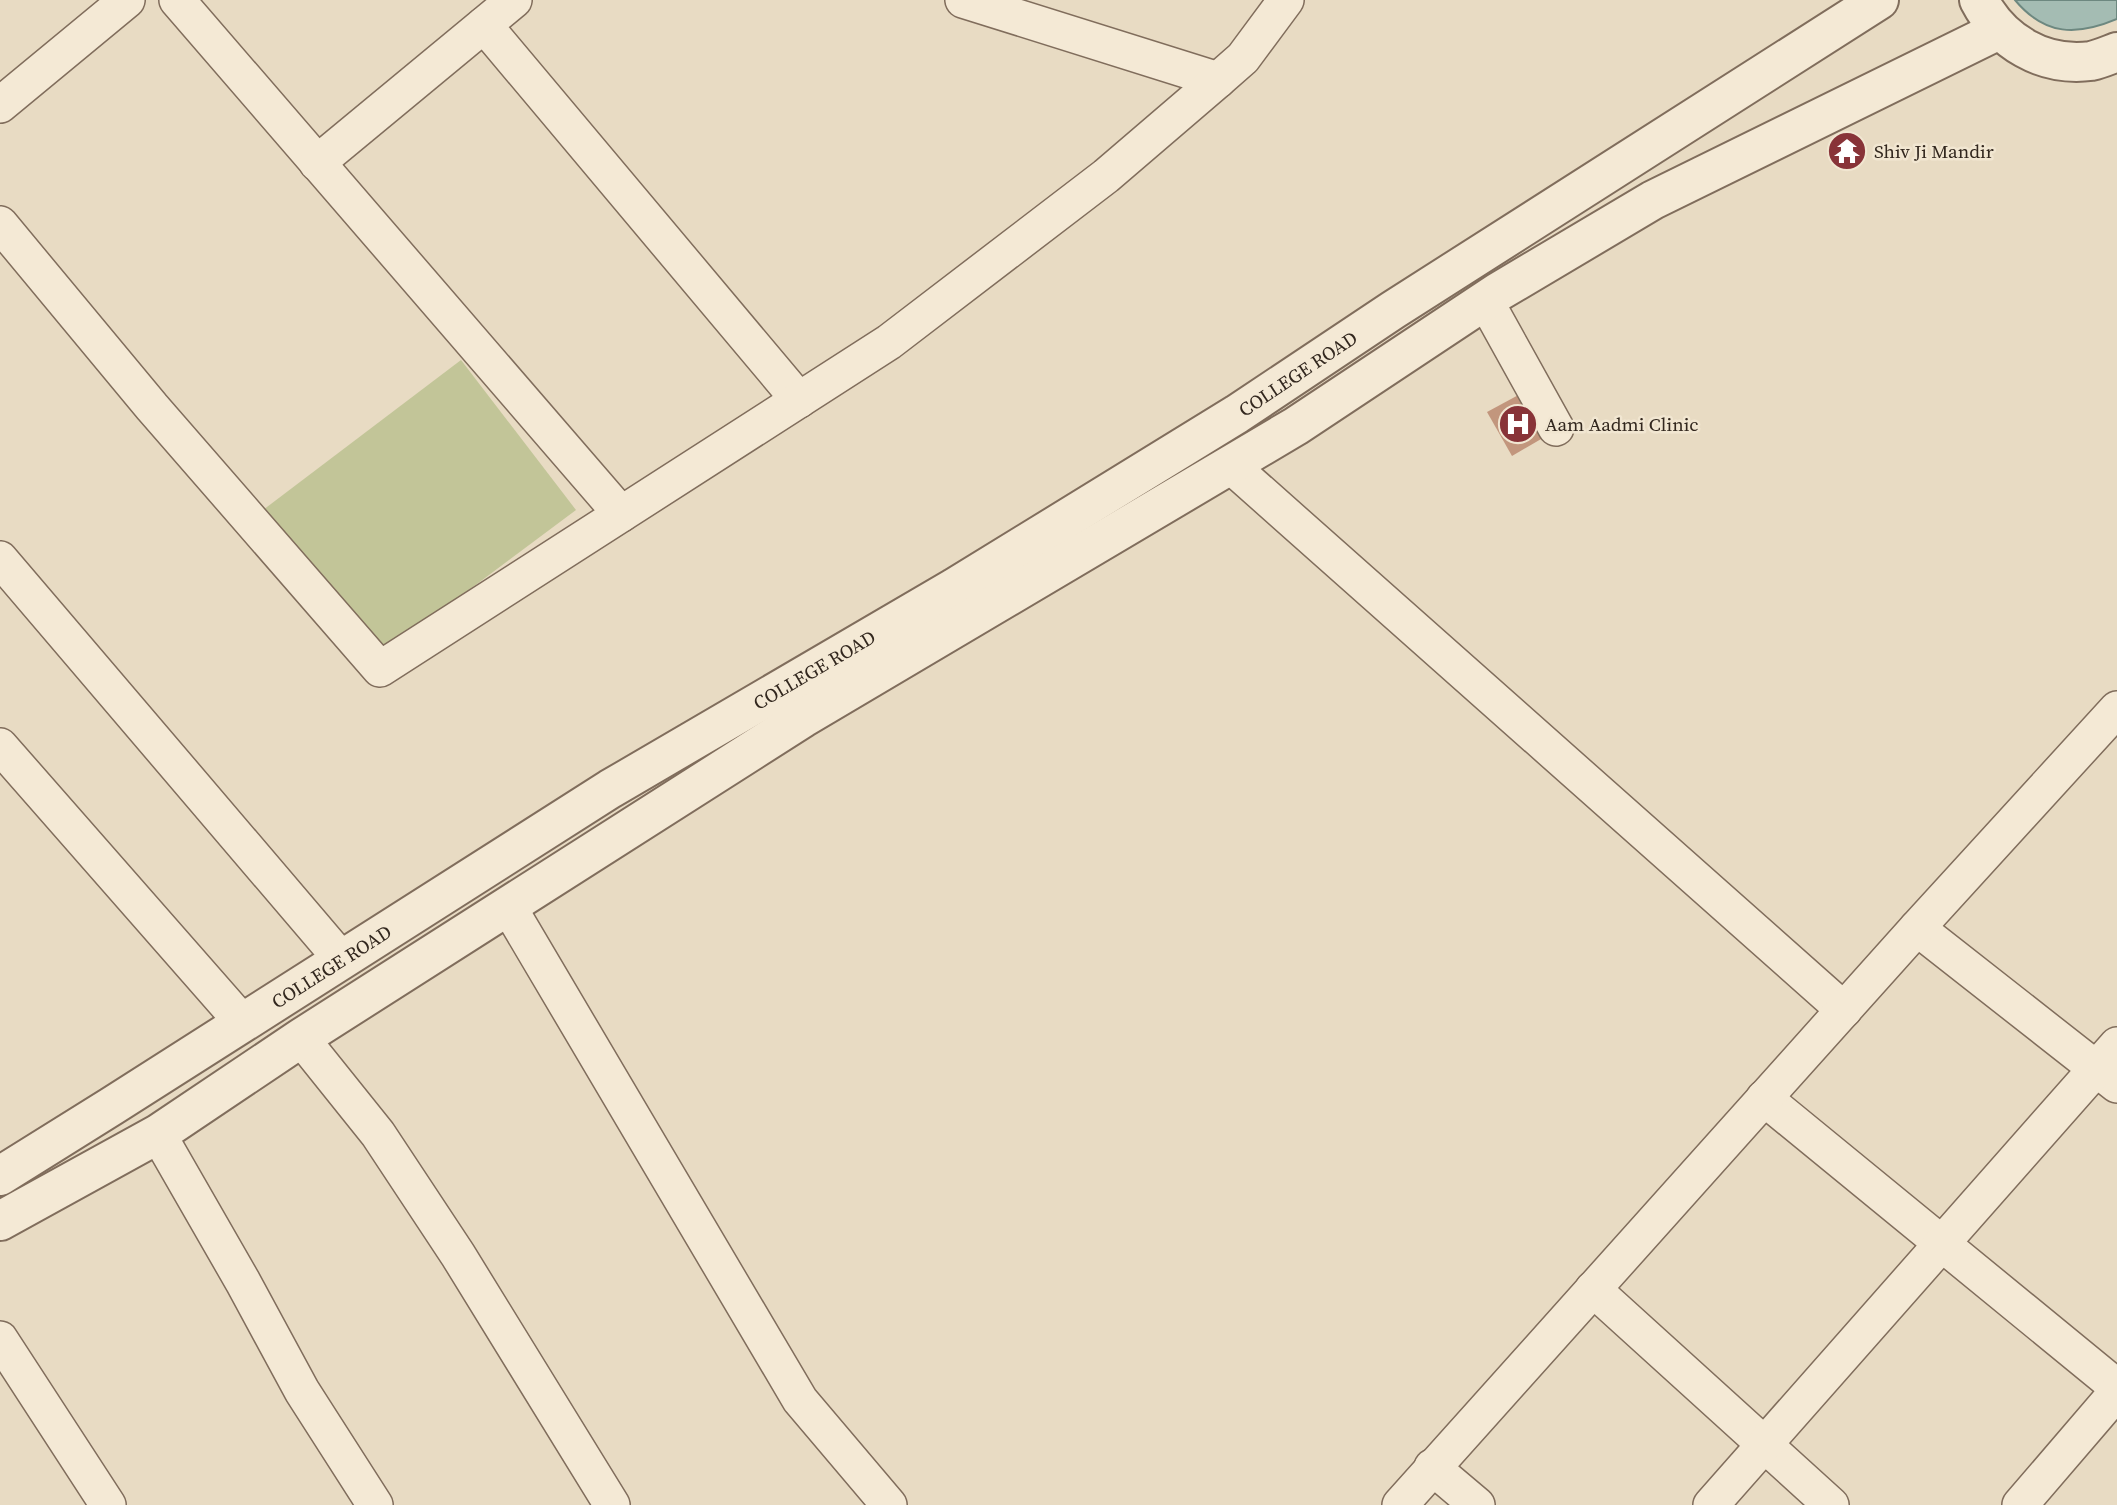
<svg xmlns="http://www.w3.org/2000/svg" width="2117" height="1505" font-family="'Source Serif 4',serif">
<rect width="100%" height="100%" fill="#e8dbc3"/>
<path fill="#c2c598" d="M461,360l115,150 -190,142 -123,-142z"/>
<path fill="#a4bcb3" stroke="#6d8880" stroke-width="2" d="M2015,0h102v19c-40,17 -72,17 -102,-19z"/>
<path fill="#c2967d" d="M1524,392l24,43 -36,21 -25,-44z"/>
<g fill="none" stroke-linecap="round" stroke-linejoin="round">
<g stroke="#806d5c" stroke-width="38">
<g id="minor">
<path d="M177,0l444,514"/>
<path d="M963,0l255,80"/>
<path d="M484,25l315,375"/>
<path d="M0,105l127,-105"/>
<path d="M317,163l197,-163"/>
<path d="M0,224l152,183 228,262 509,-327 217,-166 112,-96 25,-22 43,-58"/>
<path d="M1485,300l71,128"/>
<path d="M1230,465l614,545"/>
<path d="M0,559l342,401"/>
<path d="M0,746l243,277"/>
<path d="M508,906l292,494 89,105"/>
<path d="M1917,928l200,157"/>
<path d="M301,1038l77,96 80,121 154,250"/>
<path d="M1764,1098l353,289"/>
<path d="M158,1134l85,148 59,109 73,114"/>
<path d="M1593,1289l238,216"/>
<path d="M0,1339l108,166"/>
<path d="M1432,1467l45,38"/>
<path d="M1400,1505l517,-577 200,-219"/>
<path d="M1711,1505l406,-460"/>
<path d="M2020,1505l97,-113"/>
</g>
</g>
<g stroke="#806d5c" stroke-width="42">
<g id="tertiary">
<path d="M1979,0c22,42 64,67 112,61 9,-2 18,-6 26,-9"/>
<path id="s1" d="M0,1176l112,-70 498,-317 344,-201 283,-174 156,-104 486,-310"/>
<path d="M0,1221l158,-87 143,-96 502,-320 493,-292 202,-134 155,-92 346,-170"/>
</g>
</g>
<use href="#minor" stroke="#f4e9d5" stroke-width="35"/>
<use href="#tertiary" stroke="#f4e9d5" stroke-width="38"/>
</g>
<defs>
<g id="temple-disc" transform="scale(2.0125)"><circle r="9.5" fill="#883338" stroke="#f1e6d1"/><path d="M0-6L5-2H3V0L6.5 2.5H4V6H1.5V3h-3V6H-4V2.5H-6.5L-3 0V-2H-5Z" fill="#fff"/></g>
<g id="hospital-disc" transform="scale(2.0125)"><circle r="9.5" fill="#883338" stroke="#f1e6d1"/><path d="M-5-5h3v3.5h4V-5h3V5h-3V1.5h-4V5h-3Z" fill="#fff"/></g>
</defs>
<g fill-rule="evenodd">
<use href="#temple-disc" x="1847" y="151"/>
<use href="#hospital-disc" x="1518" y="424"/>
</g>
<g text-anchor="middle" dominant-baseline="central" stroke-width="5" stroke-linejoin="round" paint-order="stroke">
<g font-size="19" fill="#32271e" stroke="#f1e6d1" text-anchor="start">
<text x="1874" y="151">Shiv Ji Mandir</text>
<text x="1545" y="424">Aam Aadmi Clinic</text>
</g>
<g font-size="19" fill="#32271e" stroke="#f1e6d1">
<text stroke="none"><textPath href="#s1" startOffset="1526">COLLEGE ROAD</textPath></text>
<text stroke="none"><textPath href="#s1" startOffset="959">COLLEGE ROAD</textPath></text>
<text stroke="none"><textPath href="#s1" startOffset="392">COLLEGE ROAD</textPath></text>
</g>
</g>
</svg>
